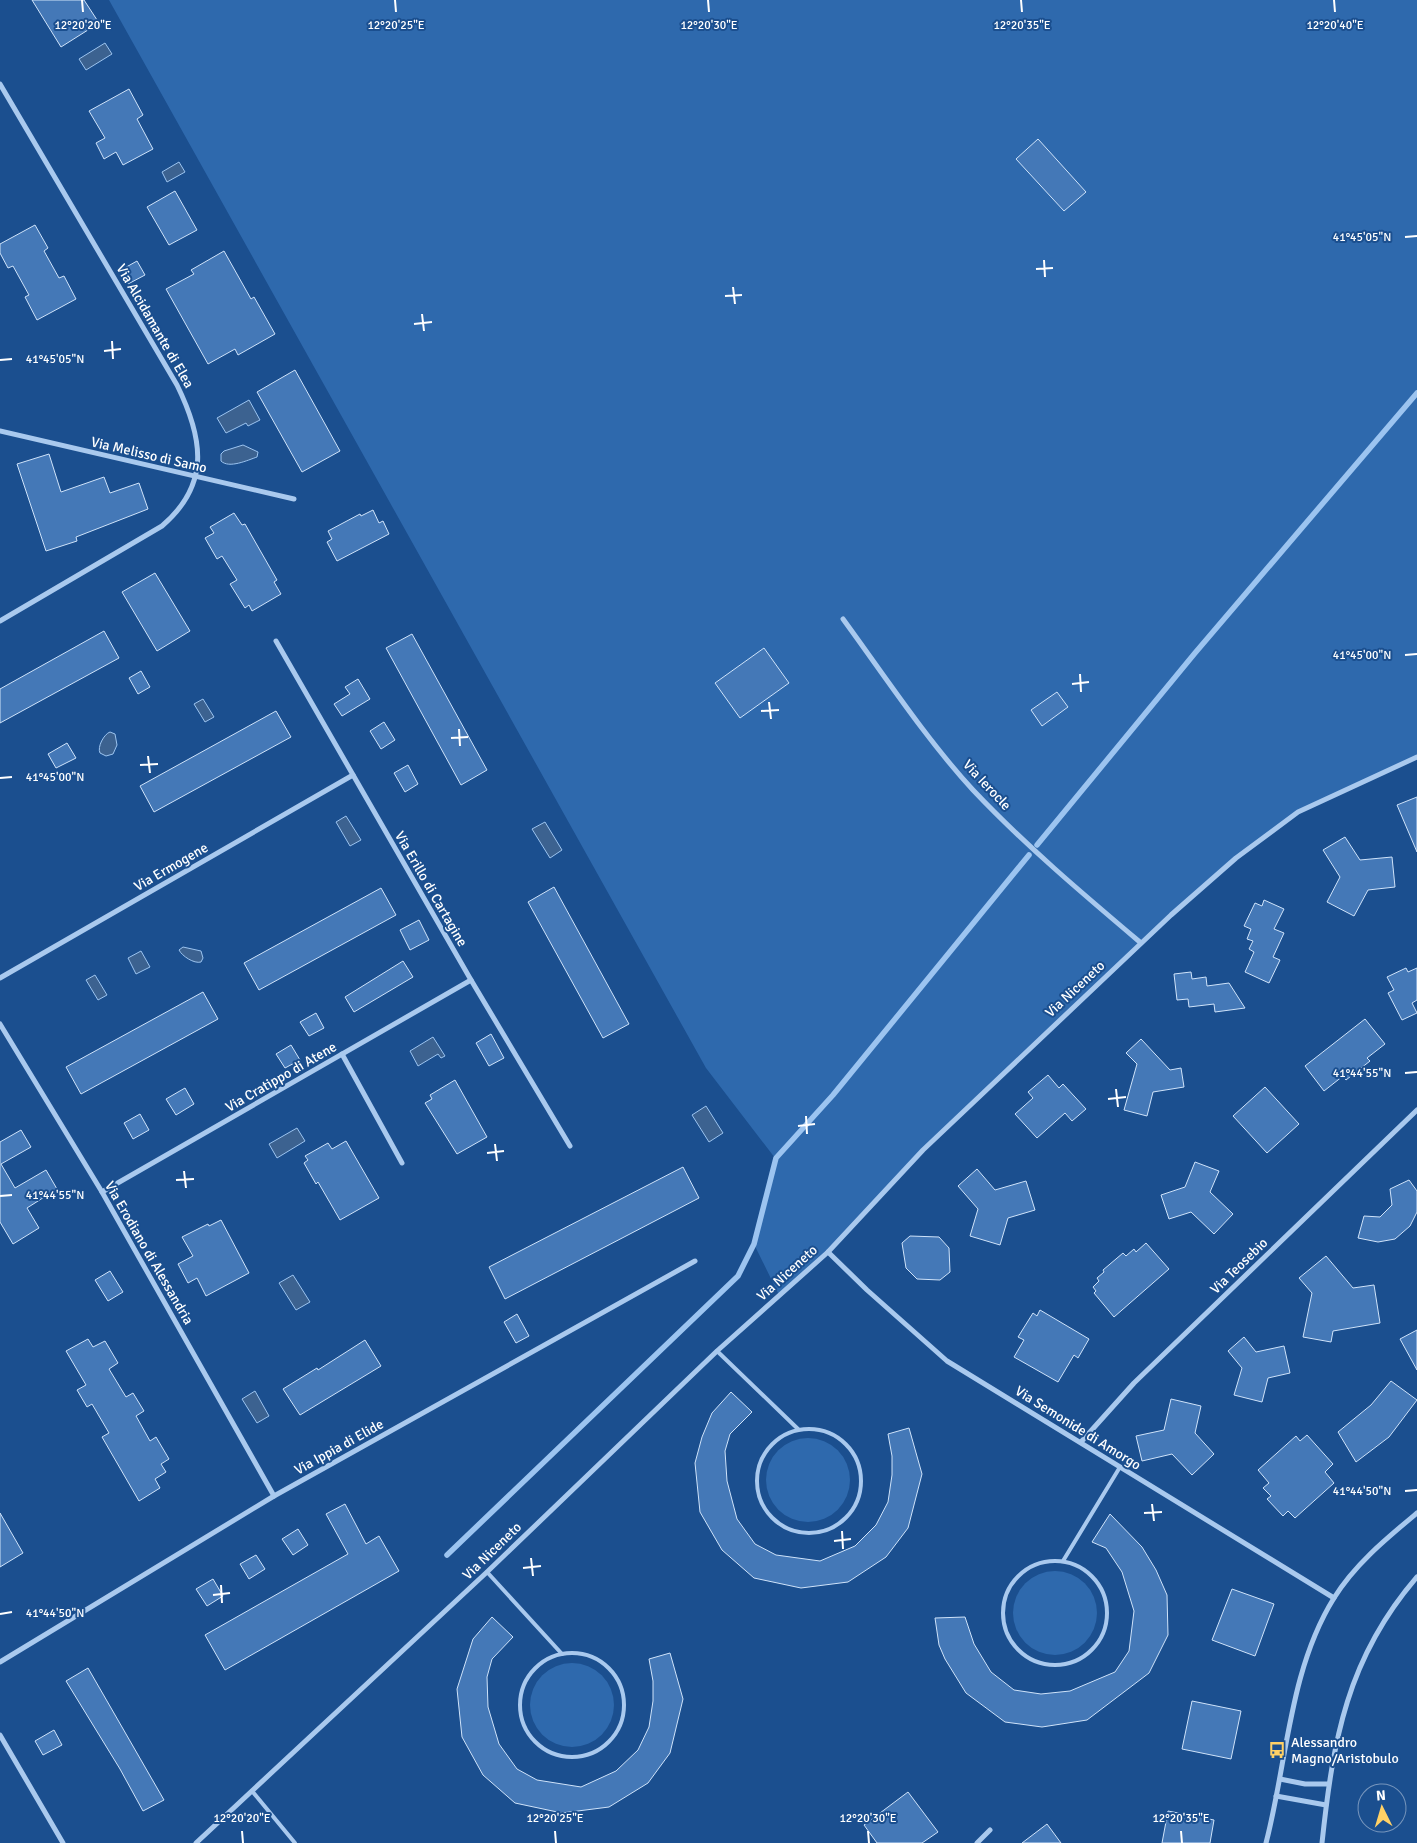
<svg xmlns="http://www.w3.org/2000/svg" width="1417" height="1843" font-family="Signika,sans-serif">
<rect width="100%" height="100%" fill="#1b4f8f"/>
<g fill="#2e69ad">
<path d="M109,0h1308v757l-119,55 -62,46 -313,292 -95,102 -49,43 -25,-51 21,-86 -69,-90z"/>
<circle cx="808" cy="1480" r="42"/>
<circle cx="1055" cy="1613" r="42"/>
<circle cx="572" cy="1705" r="42"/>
</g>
<g fill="#3c6290" stroke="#9cc4f0">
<path d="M105,43l7,11 -26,16 -7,-11z"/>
<path d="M179,162l6,10 -18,10 -5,-10z"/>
<path d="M249,400l11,20 -12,6 -2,-3 -20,10 -9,-15z"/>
<path d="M243,445l15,7 -1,5c-9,3 -28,12 -36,4v-7l3,-3z"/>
<path d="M203,699l11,18 -9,5 -11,-18z"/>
<path d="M110,732l5,2 2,11 -4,9 -7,2 -6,-3c-3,-6 4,-19 10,-21z"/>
<path d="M346,816l15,24 -11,6 -14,-24z"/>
<path d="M545,822l17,28 -12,8 -18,-29z"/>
<path d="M183,947l18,4 2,7 -2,4c-7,2 -19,-6 -22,-12z"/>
<path d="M141,951l9,16 -14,7 -8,-16z"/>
<path d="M95,975l12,20 -9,5 -12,-20z"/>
<path d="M433,1037l12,19 -4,2 -3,-4 -20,12 -8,-15z"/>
<path d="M706,1106l17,27 -14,9 -17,-27z"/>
<path d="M297,1128l8,13 -28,17 -8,-14z"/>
<path d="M293,1275l17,27 -14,8 -17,-27z"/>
<path d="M255,1391l14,25 -12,7 -15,-24z"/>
</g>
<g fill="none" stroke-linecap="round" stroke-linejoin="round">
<g stroke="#9cc4f0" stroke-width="5.5">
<path d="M1037,845l158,-192 222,-260"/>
<path d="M447,1555l291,-279 16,-32 22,-86 57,-63 196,-240"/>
</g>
</g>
<g fill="#4478b7" stroke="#cfe3fa">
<path d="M32,0h52l15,23 -38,24z"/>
<path d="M129,89l14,26 -6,4 16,30 -30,16 -7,-13 -12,7 -8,-16 9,-5 -16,-27z"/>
<path d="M1038,139l48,53 -22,19 -48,-52z"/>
<path d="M175,191l22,39 -28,15 -22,-38z"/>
<path d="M35,225l13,23 -4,3 15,27 5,-2 12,23 -39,21 -12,-23 4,-2 -16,-29 -5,2 -8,-15v-9z"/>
<path d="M224,251l27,48 3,-2 21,37 -37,21 -3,-6 -27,15 -42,-75 28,-15 -3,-4z"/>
<path d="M137,261l8,14 -17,9 -7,-14z"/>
<path d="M295,370l45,81 -38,21 -45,-80z"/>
<path d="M49,454l12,38 43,-15 6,16 29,-10 9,26 -72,28 1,4 -31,10 -29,-87z"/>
<path d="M373,510l6,13 4,-2 6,13 -52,27 -10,-19 5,-3 -4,-8 32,-17 1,2z"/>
<path d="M234,513l8,12 3,-1 32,56 -3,2 7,12 -29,17 -3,-6 -4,3 -15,-24 7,-4 -15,-24 -5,3 -12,-21 9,-5 -4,-6z"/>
<path d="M155,573l35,58 -33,20 -35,-59z"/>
<path d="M104,631l15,27 -119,65v-34z"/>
<path d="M412,634l75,136 -26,15 -75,-137z"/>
<path d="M764,648l25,35 -49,35 -25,-35z"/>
<path d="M141,671l9,16 -12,7 -9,-16z"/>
<path d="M358,679l12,20 -28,17 -8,-12 16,-10 -5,-7z"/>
<path d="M1057,692l11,15 -26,19 -11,-16z"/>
<path d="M276,711l15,26 -137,75 -14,-26z"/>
<path d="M384,722l11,18 -14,9 -11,-18z"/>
<path d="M67,743l9,15 -20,10 -8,-14z"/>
<path d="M408,765l10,19 -13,8 -11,-19z"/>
<path d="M1417,797v55l-20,-47z"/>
<path d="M1345,837l15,23 32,-3 3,30 -27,3 -14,26 -27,-14 13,-25 -17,-27z"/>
<path d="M554,887l75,137 -26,14 -75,-136z"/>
<path d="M381,888l15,27 -137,75 -15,-27z"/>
<path d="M1264,900l20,9 -10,20 10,4 -11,24 7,3 -11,23 -24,-11 9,-20 -5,-3 4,-8 -6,-2 4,-10 -7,-3 11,-23 7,3z"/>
<path d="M419,920l10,20 -19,10 -10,-20z"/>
<path d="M403,961l10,16 -59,35 -9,-15z"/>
<path d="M1406,968l2,4 9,-4v32l-5,3 5,10 -15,7 -14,-27 6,-3 -7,-13z"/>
<path d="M1191,972l1,7 14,-2 1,9 22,-3 16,25 -30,4 -1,-8 -25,3 -1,-8 -11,1 -3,-26z"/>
<path d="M203,992l15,27 -137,75 -15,-27z"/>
<path d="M316,1013l8,15 -15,8 -9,-14z"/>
<path d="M1365,1019l20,25 -18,14 3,3 -24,19 -3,-4 -19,15 -19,-25z"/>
<path d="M491,1034l13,24 -15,8 -13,-23z"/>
<path d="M1141,1039l29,31 11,-2 3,19 -31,5 -6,24 -23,-6 13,-46 -11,-11z"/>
<path d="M291,1045l9,15 -15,8 -9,-14z"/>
<path d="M1048,1075l11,13 4,-4 23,25 -14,12 -7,-8 -28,25 -22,-24 18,-16 -5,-6z"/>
<path d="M455,1080l32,57 -30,17 -32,-51 7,-4 -2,-4z"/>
<path d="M1265,1087l34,37 -32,29 -34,-37z"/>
<path d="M185,1088l9,16 -18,11 -10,-16z"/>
<path d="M140,1114l9,16 -16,9 -9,-16z"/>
<path d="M21,1130l10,17 -30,17 14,24 31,-18 11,19 -30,19 12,20 -26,16 -13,-22v-80z"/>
<path d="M346,1141l33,57 -39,22 -22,-38 -2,2 -12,-21 4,-3 -3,-4 23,-13 4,6z"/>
<path d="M1195,1162l24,9 -9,21 23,22 -19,20 -23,-22 -22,7 -8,-24 24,-8z"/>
<path d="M683,1167l16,31 -194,101 -16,-32z"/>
<path d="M977,1169l18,21 31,-9 9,29 -27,8 -8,27 -30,-9 8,-27 -20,-23z"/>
<path d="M1409,1180l8,11v21l-7,14 -15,13 -17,3 -20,-4 6,-22 16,1 12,-12 -2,-16z"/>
<path d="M221,1220l28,53 -43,23 -9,-18 -9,5 -10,-19 15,-8 -11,-19 26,-13 1,2z"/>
<path d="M910,1236l29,1 10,11 1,24 -10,8 -23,-1 -11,-11 -4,-25z"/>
<path d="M1146,1243l23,26 -55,48 -20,-24 2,-2 -3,-4 6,-6 -2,-3 7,-6 -1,-2 20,-17 3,3 8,-7 2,3z"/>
<path d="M1326,1256l27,32 21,-3 6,38 -47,8 -2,11 -28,-5 9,-44 -13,-15z"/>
<path d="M110,1271l13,21 -15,9 -13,-21z"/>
<path d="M1040,1310l49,29 -11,19 -4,-3 -16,27 -44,-25 10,-17 -6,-3 15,-24 4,3z"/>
<path d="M517,1314l12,22 -13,7 -12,-21z"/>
<path d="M1417,1330v40l-17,-31z"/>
<path d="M1244,1337l12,15 28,-6 6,27 -22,5 -6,24 -28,-7 8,-27 -14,-17z"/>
<path d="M88,1339l5,8 12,-6 13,22 -9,6 17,28 7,-4 11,18 -8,5 14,25 6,-4 13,22 -8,5 5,8 -11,7 5,9 -21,13 -37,-64 7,-4 -17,-29 -5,3 -10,-17 9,-5 -20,-34z"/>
<path d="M365,1340l16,26 -81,49 -17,-26 34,-21 1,2z"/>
<path d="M1391,1381l26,19 -28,37 -33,25 -18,-30 33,-27z"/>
<path d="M731,1392l21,20 -22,22 -5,17 2,30 10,38 18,25 21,11 44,6 35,-15 21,-21 12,-23 4,-27v-19l-4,-22 21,-6 13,46 -14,54 -22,29 -38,25 -47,6 -47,-10 -32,-28 -22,-38 -5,-49 7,-26 10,-24z"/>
<path d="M1171,1399l30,7 -6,27 19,21 -22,21 -20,-21 -30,7 -6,-25 28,-6z"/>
<path d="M1307,1435l26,29 -8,8 9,11 -39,35 -7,-7 -5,5 -16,-17 4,-3 -8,-8 6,-5 -11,-13 38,-34 4,5z"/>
<path d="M345,1504l21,40 13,-8 20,35 -174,99 -20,-35 143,-81 -22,-40z"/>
<path d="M0,1513l23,40 -23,14z"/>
<path d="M1110,1514l32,33 14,23 11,25 1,40 -19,38 -62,47 -45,7 -37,-5 -39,-29 -21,-34 -6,-14 -4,-27 30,-1 9,27 17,28 23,18 27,4 29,-3 45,-19 14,-21 5,-40 -12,-39 -16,-24 -14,-6z"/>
<path d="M298,1529l10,16 -15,10 -11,-16z"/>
<path d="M256,1555l9,14 -16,10 -9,-15z"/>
<path d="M213,1579l10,17 -16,10 -11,-17z"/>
<path d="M1232,1589l42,15 -19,52 -43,-16z"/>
<path d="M492,1617l21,20 -21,22 -5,18 1,30 11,37 18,25 20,11 44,7 35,-16 22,-21 11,-23 4,-26v-20l-4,-22 21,-6 13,46 -13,54 -22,30 -39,24 -47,6 -47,-10 -32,-28 -21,-38 -5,-48 16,-50z"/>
<path d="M88,1668l76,132 -21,11 -23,-42 -54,-88z"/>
<path d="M1192,1701l49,10 -10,48 -49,-10z"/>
<path d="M54,1730l8,15 -19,10 -8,-14z"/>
<path d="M908,1792l30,40 -16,11h-45l-13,-18z"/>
<path d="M1168,1811l46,9 -4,23h-48z"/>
<path d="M1047,1824l14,19h-39z"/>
</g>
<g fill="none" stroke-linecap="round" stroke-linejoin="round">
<g stroke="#a9c9ee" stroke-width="4">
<path d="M717,1351l81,78"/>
<circle cx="809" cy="1481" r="52"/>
<path d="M1063,1561l57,-94"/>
<circle cx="1055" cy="1613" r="52"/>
<path d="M487,1572l75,82"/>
<circle cx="572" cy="1705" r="52"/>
<path d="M252,1791l43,52"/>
</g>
<g stroke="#a9c9ee" stroke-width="5">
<path d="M0,84l177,301c26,53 34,99 -15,141l-162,95"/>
<path d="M0,431l294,68"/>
<path d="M843,619c41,56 83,120 130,171 52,55 110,104 168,153"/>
<path d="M276,641l195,339 99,166"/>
<path d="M0,978l353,-203"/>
<path d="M0,1024l102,168 172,304"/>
<path d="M342,1054l60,109"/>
<path d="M102,1192l369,-212"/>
<path d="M828,1252l39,38 80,71 387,237"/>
<path d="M1081,1442l53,-59 283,-273"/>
<path d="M0,1662l274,-166 421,-235"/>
<path d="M0,1735l63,108"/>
<path d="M1280,1779l25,5h23"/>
<path d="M1276,1796l50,9"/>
<path d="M196,1843l291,-271 230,-221 111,-99 95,-102 248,-235 65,-57 62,-46 119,-55"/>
<path d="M977,1843l13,-13"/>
<path d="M1266,1843c21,-80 23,-173 68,-245 21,-34 53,-60 83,-85"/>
<path d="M1322,1843c11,-103 25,-185 95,-266"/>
</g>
</g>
<path fill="none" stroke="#fff" stroke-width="2" d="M82,0l1,12M395,0l1,12M708,0l1,12M1021,0l1,12M1334,0l1,12M1405,237l12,-1M1044,260l1,17M1036,269l17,-1M733,287l2,17M725,296l17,-1M422,314l2,17M414,324l18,-2M112,341l1,18M104,351l17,-2M0,360l12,-1M1405,655l12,-1M1080,674l1,18M1072,684l17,-2M769,702l2,17M761,711l18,-1M459,729l1,17M451,738l17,-1M148,756l2,17M140,765l18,-1M0,778l12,-1M1405,1073l12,-1M1116,1089l2,18M1108,1099l18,-2M806,1116l1,18M798,1126l17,-2M495,1144l2,17M487,1153l17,-2M184,1171l2,17M176,1180l18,-1M0,1196l12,-1M1405,1491l12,-1M1152,1504l2,17M1144,1513l18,-1M842,1531l1,18M834,1541l17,-2M531,1558l2,18M523,1568l18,-2M221,1585l1,18M213,1595l17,-2M0,1614l12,-2M242,1831l1,12M555,1831l1,12M868,1831l1,12M1181,1831l1,12"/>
<defs>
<g id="bus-bare" transform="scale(1.35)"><path d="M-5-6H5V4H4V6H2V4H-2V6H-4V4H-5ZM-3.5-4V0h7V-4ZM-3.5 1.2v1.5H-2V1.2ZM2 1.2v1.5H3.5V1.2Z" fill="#ffd166" stroke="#1b4f8f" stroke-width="2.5" paint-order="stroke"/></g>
</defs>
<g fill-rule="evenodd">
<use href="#bus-bare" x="1277" y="1750"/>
</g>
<g text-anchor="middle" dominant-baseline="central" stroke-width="4" stroke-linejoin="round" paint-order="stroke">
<g font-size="14" fill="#fff" stroke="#1b4f8f">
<text transform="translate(155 326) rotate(60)">Via Alcidamante di Elea</text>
<text transform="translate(149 455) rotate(13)">Via Melisso di Samo</text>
<text transform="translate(987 785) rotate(47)">Via Ierocle</text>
<text transform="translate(171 867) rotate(-30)">Via Ermogene</text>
<text transform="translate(431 889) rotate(60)">Via Erillo di Cartagine</text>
<text transform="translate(1075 989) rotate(-43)">Via Niceneto</text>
<text transform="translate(281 1077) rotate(-30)">Via Cratippo di Atene</text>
<text transform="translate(149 1253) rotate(60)">Via Erodiano di Alessandria</text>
<text transform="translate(1239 1266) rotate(-44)">Via Teosebio</text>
<text transform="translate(787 1273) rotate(-42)">Via Niceneto</text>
<text transform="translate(1078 1428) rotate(32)">Via Semonide di Amorgo</text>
<text transform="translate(339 1447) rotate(-29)">Via Ippia di Elide</text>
<text transform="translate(492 1551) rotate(-44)">Via Niceneto</text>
</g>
<g font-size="14" fill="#fff" stroke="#1b4f8f" text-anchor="start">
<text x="1291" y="1742">Alessandro<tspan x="1291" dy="16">Magno/Aristobulo</tspan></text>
</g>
</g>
<g font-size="12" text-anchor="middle" fill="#fff" stroke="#1b4f8f" stroke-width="4" stroke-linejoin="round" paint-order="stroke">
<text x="83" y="29">12°20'20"E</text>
<text x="396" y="29">12°20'25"E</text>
<text x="709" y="29">12°20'30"E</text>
<text x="1022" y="29">12°20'35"E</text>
<text x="1335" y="29">12°20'40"E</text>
<text x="1362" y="241">41°45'05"N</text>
<text x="55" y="363">41°45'05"N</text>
<text x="1362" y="659">41°45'00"N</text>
<text x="55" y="781">41°45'00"N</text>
<text x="1362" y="1077">41°44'55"N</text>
<text x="55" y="1199">41°44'55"N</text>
<text x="1362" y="1495">41°44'50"N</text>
<text x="55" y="1617">41°44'50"N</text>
<text x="242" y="1822">12°20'20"E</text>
<text x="555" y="1822">12°20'25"E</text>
<text x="868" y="1822">12°20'30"E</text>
<text x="1181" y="1822">12°20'35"E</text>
</g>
<g transform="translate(1382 1808) rotate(355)"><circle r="24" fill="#1b4f8f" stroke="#7695bc"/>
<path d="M0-4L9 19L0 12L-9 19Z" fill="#ffd166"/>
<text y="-8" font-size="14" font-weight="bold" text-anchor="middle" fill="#ffffff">N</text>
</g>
</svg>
